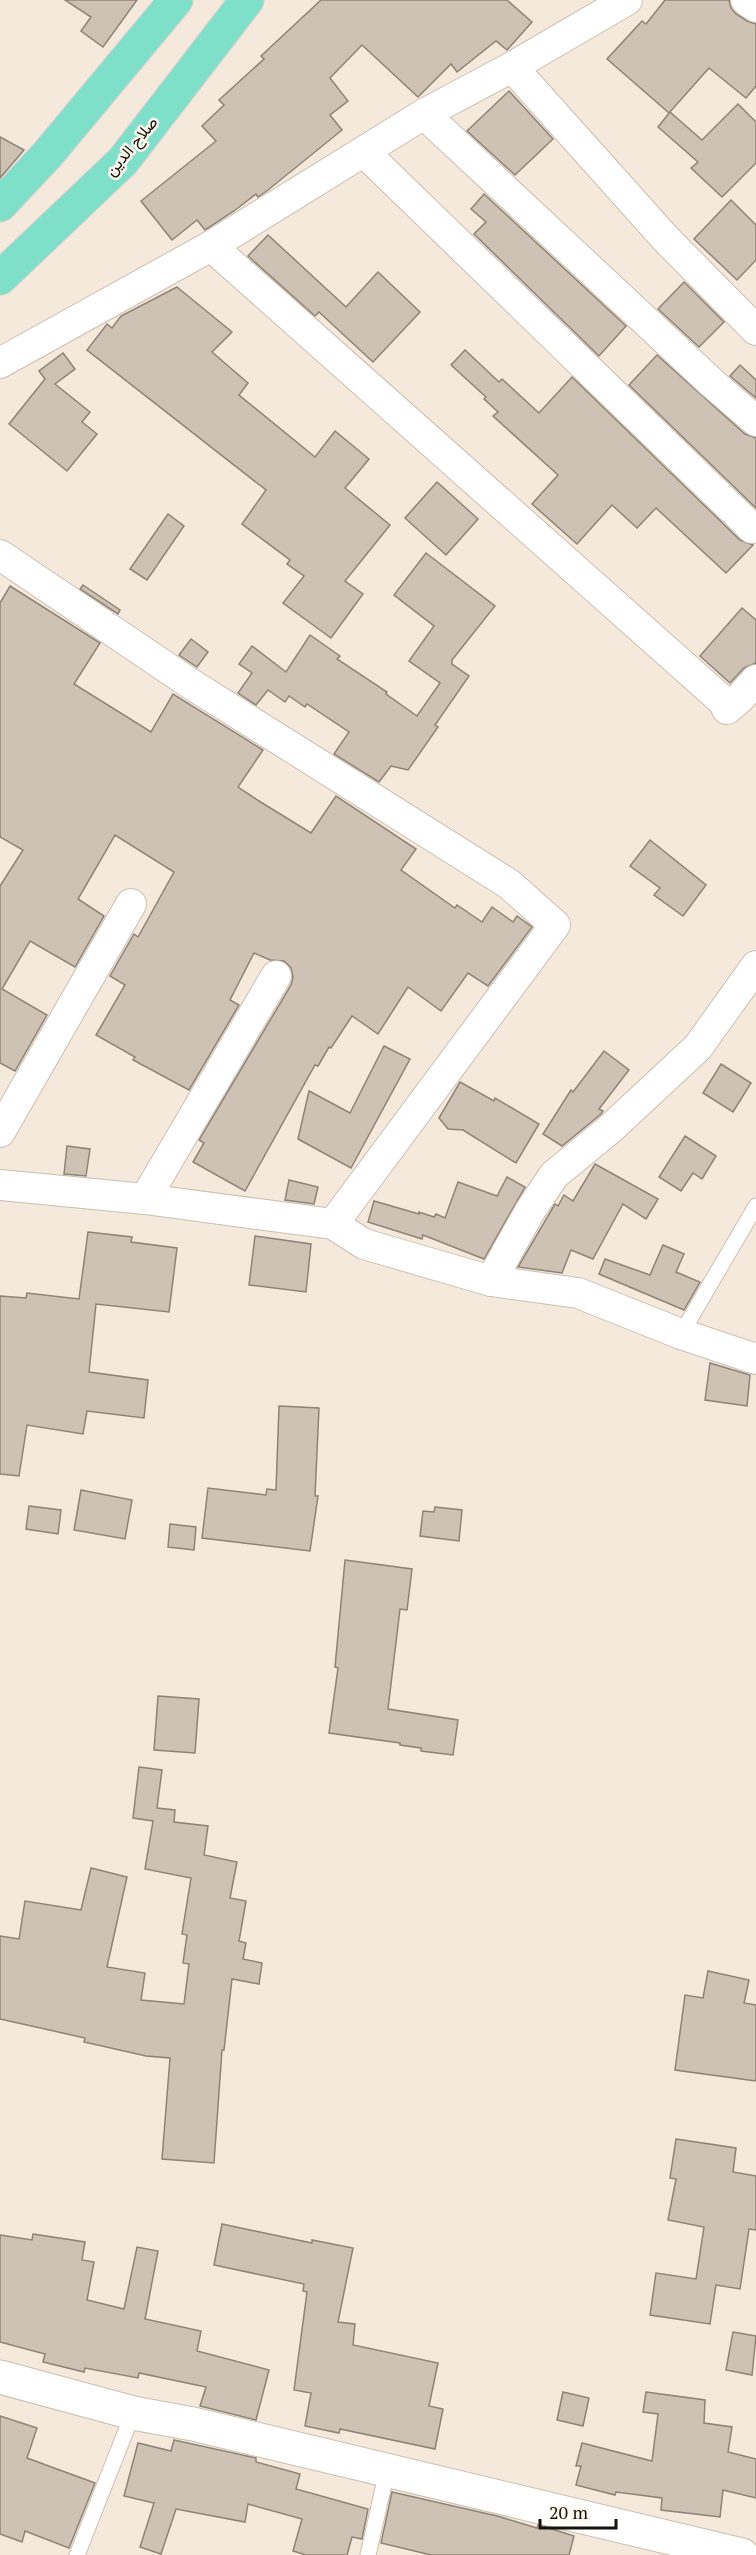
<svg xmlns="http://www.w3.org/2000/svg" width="756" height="2555" font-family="'PT Serif',Vazirmatn,serif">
<rect width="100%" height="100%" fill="#f4e9da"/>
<g fill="#cdc2b4" stroke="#8e8476" stroke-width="1.5">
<path d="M65,0h72l-34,47 -22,-16 10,-14z"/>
<path d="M321,0h186l25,22 -25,28 -11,-9 -39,31 -6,-8 -33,33 -56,-52 -32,33 18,23 -18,14 12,15 -74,60 -10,7 -2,-3 -22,17 -29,19 -8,-10 -25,20 -31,-39 75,-60 -14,-15 22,-21 -5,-5 45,-41 -3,-3z"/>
<path d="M665,0h64l2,8 5,6 11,7 9,3v62l-10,12 -37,-30 -40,45 -62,-54 35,-38 4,3z"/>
<path d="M509,91l44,48 -38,36 -48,-44z"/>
<path d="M738,104l18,18v41l-34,34 -31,-29 7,-6 -40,-35 12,-15 32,28z"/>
<path d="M0,137l24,13 -24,28z"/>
<path d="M484,194l142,132 -27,30 -125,-122 12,-12 -15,-13z"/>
<path d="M731,200l25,25v35l-19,20 -43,-41z"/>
<path d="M268,235l78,72 32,-35 42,40 -47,50 -54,-50 -4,4 -67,-60z"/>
<path d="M684,282l40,40 -25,25 -41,-38z"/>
<path d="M177,287l55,45 -20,20 36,31 -9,12 76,62 20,-26 34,28 -24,29 45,37 -45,56 18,13 -32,44 -48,-35 21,-27 -17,-12 3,-4 -48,-36 24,-34 -179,-140 20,-26 5,4 9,-12z"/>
<path d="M465,350l34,32 3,-3 37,34 33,-36 168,163 13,5 -27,28 -70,-65 -19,20 -25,-23 -35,39 -45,-40 26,-29 -65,-59 5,-4 -14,-13 2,-2 -35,-32z"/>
<path d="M63,353l12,16 -20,15 35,28 -8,10 15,12 -30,37 -58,-47 36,-45 -6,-8z"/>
<path d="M657,355l88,79 11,4v70l-127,-123z"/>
<path d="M740,365l16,15v18l-26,-22z"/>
<path d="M437,482l41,37 -32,36 -41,-37z"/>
<path d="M168,514l16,12 -37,54 -17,-11z"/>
<path d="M426,553l69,53 -43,54v4l17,12 -34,49 3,2 -30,43 -17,-4 -12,16 -45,-28 15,-22 -42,-28 -2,3 -16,-11 -4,6 -17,-12 -12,15 -18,-12 14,-20 -13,-9 13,-18 34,26 24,-37 30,21 -3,3 50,33 -1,2 31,22 23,-33 -31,-22 25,-35 -40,-31z"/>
<path d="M83,585l37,25 -2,4 -38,-25z"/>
<path d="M10,586l90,57 -26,41 77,48 22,-38 90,56 -25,37 21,14 52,32 25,-37 80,53 -15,21 54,38 2,-3 25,17 10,-15 21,15 4,-6 15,11 -44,59 -20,-13 -27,38 -33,-24 -30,47 -26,-18 -21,32 -2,-1 -11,19 -3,-1 -70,126 -52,-29 11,-19 -5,-3 92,-155 2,-8 -2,-9 -7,-7 -14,-1 -16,-7 -24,47 9,5 -50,85 -56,-30 2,-3 -39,-22 29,-50 -15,-9 24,-42 4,3 36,-65 -59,-37 -37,64 26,17 -29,51 -45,-26 -28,48 45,26 -32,56 -15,-8v-177l23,-36 -23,-13v-234z"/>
<path d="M742,608l14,12v43l-12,5 -14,15 -30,-27z"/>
<path d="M191,639l17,13 -11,15 -18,-12z"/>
<path d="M650,840l56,45 -23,31 -29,-21 6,-7 -30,-22z"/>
<path d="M384,1046l26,13 -59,109 -53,-29 11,-48 41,22z"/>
<path d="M604,1051l25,19 -30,39 4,2 -2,3 -39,32 -19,-12 28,-44 2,2z"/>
<path d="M721,1064l30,19 -18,29 -30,-19z"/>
<path d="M460,1082l34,19 1,-3 44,26 -23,39 -53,-33 -15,-1 -9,-11z"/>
<path d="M685,1136l31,20 -14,23 -9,-6 -12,18 -22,-14z"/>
<path d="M67,1146l23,3 -4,27 -22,-2z"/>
<path d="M595,1164l63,35 -12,20 -23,-15 -30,55 -22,-9 -9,23 -44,-6 37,-63 3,2 6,-11 9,6z"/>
<path d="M507,1177l18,10 -41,72 -61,-24 -1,4 -54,-17 6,-21 45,13v-2l15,5 2,-3 9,4 13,-36 39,14z"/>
<path d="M289,1180l29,7 -4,17 -29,-4z"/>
<path d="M88,1232l44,5 -1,5 46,6 -8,64 -73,-8 -7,68 59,8 -4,38 -57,-7 -4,23 -56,-9 -8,51 -19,-2v-178l26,2 1,-5 52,6z"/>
<path d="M255,1236l56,8 -5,48 -57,-7z"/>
<path d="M663,1245l21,9 -8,18 24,10 -16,28 -85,-36 6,-15 45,16z"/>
<path d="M710,1363l40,12 -3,31 -42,-6z"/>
<path d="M279,1406l40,2 -4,88h3l-8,55 -108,-13 6,-50 58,7 1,-6 9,1z"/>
<path d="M81,1490l51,10 -7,39 -51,-9z"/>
<path d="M29,1506l32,4 -3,24 -32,-5z"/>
<path d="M435,1507l27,3 -3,31 -39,-5 3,-25 11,1z"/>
<path d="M170,1524l26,3 -2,23 -26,-3z"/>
<path d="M345,1560l67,9 -5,41 -7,-1 -12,100 70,11 -5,35 -32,-4v-3l-21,-3v-2l-71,-10 9,-65 -3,-1z"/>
<path d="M158,1696l41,3 -4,54 -41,-3z"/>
<path d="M139,1767l23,3 -5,38 18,2 -1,12 34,4 -4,29 33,7 -7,36 16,3 -7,40 7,2 -3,16 19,4 -3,21 -27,-5 -8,71h-2l-8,113 -52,-4 8,-101 -24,-2 -62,-14 1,-4 -85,-19v-83l19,3 6,-38 56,9 10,-42 36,9 -20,90 38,6 -4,27 43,4 5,-40 -6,-1 4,-28 -5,-1 9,-56 -46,-9 8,-48 -20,-3z"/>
<path d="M708,1971l41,9 -5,23 12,2v76l-81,-11 10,-75 18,3z"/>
<path d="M676,2139l60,9 -3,24 23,4v54l-7,-1 -9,60 -24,-4 -6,39 -60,-9 6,-42 40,6 8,-52 -36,-7 8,-41 -6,-1z"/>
<path d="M222,2224l90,19v-3l41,8 -15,74 17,2 -2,21 85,18 -9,43 14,3 -8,40 -95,-20 -1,4 -34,-7 6,-33 -17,-3 13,-98 -4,-1 1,-7 -90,-19z"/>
<path d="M33,2234l52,8 -3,18 12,2 -7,38 37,9 13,-62 21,4 -13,68 56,12 -4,20 72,19 -13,50 -56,-14 6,-19 -67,-14 -1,5 -53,-10 -1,4 -41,-10 2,-8 -45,-12v-107l32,5z"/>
<path d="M733,2332l23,4 -4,39 -26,-5z"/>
<path d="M563,2392l26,6 -6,28 -26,-6z"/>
<path d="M646,2392l59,8 -1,23 28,4 -4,25 28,7v39l-33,-8 -3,27 -59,-7 1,-12 -46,-6 -1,3 -39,-10 5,-19h-5l6,-23 70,18 6,-47 -15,-2z"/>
<path d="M0,2416l37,12 -10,30 68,25 -26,65 -44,-17 -3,11 -22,-8z"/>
<path d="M174,2440l82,18v4l44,12 -4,15 72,20 -6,30 -10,-2 -5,18h-41l-13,-4 9,-32 -54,-15 -3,18 -69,-13 -15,45 -21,-7 14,-44 -30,-7 14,-53 33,8z"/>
<path d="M392,2492l105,24 40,12 1,-3 14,4 22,7 -5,19h-138l-50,-12z"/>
</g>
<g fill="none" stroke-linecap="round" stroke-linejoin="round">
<g stroke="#cabfb1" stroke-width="17">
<g id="service">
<path d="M681,1334l75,-128"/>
<path d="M77,2555l56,-142"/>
<path d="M368,2555l19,-84"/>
</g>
</g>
<g stroke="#cabfb1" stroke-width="32">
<g id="minor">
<path d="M746,0l10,7"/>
<path d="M512,67l154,172 90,91"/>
<path d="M424,114l288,269 44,38"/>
<path d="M364,152l388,376"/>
<path d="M211,246l512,455 4,8 12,-10 17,-19"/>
<path d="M0,363l211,-117 213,-132 88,-47 115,-67"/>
<path d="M0,555l191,129 318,200 46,41 -222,299"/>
<path d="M0,1132l131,-228"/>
<path d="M0,1185l145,14 188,25 31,20 127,37 87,12 103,41 75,25"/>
<path d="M145,1199l131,-223"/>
<path d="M491,1281l39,-70 24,-36 56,-46 88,-82 58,-81"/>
</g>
</g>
<g stroke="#cabfb1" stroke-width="35">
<path id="tertiary" d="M0,2377l133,36 60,11 549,131"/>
</g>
<g stroke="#d0d0cf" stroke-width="35">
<g id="trunk">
<path d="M0,205l47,-50 129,-155"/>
<path d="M0,278l123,-117 124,-161"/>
</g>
</g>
<use href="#service" stroke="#fff" stroke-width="15"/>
<use href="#minor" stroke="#fff" stroke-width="30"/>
<use href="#tertiary" stroke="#fff" stroke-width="33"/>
<use href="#trunk" stroke="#7fe0ca" stroke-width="33"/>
</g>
<g text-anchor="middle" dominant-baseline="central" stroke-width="5" stroke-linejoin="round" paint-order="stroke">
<g font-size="16" fill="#16120d" stroke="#fdf7ee">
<text transform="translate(131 146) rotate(-50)">صلاح الدين</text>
</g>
</g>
<path d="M540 2519v9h76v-9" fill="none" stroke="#16120d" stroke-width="3"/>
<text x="549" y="2519" font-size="18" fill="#16120d" stroke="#fdf7ee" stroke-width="4.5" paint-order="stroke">20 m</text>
</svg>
